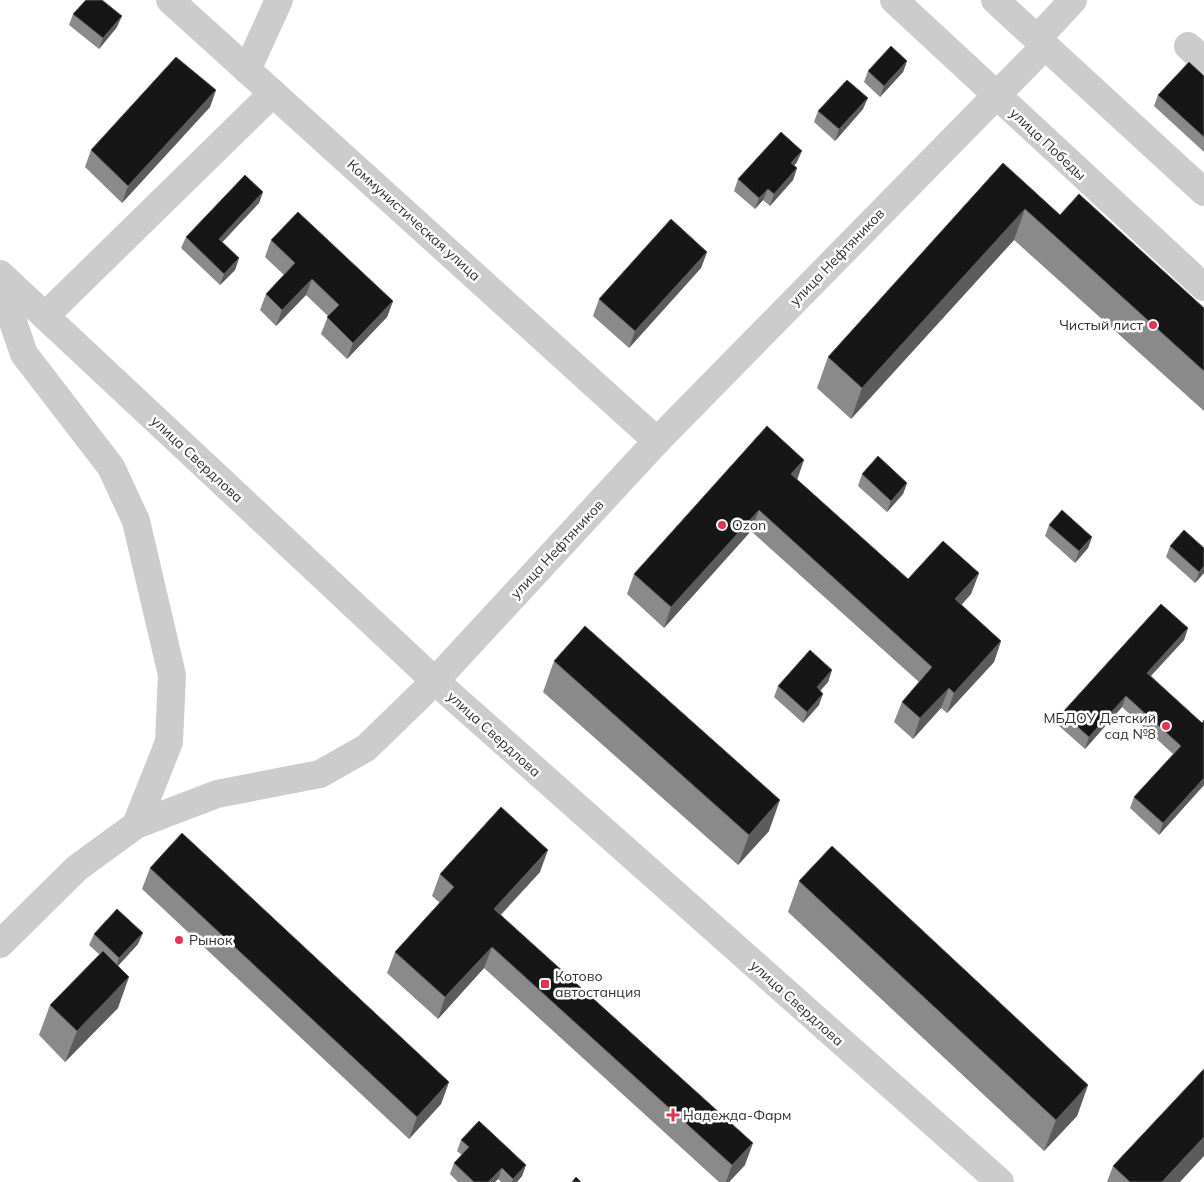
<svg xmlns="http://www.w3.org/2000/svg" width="1204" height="1182" font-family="Mulish,sans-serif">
<rect width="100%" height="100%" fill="#fff"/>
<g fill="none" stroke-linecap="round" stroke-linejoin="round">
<g stroke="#ccc" stroke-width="28">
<path d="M170,0l487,441"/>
<path d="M894,0l310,287"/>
<path d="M995,0l209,192"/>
<path d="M1037,39l36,-39"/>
<path d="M1188,46l16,15"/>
<path d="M247,70l32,-70"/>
<path d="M0,274l435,407 565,501"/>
<path d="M0,284l24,70 87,113 25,54 36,154 -3,67 -33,83"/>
<path d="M45,316l228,-223"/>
<path d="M0,944l77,-76 59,-43 81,-31 103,-20 46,-26 69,-67 222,-240 388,-395"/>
</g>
</g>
<g fill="#8a8a8a">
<path d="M73,14l44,13 -18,22 -30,-24z"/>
<path d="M907,61l-4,11 -23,25 -16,-15 4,-11z"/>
<path d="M1204,76v76l-50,-46 4,-11z"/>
<path d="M216,90l-6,17 -88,96 -37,-36 6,-17z"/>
<path d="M863,109l-28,32 -21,-19 4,-11z"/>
<path d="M797,162l-3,4 3,2 -4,12 -23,26 -7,-6 -8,9 -21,-18 4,-12z"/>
<path d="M1003,163l57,52 144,93v103l-190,-171 -163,179 -34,-31 11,-31z"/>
<path d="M263,192l-4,11 -37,39 17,16 -4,12 -15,15 -39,-37 5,-11z"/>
<path d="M271,240l122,61 -6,16 -40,42 -26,-25 7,-18 -22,-21 -30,31 -16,-16 6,-16 18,-19 -19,-18z"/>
<path d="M707,252l-6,16 -72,80 -36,-32 6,-17z"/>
<path d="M862,474l45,9 -4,11 -16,18 -29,-26z"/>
<path d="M797,480l111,99 71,-6 -8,21 -10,11 40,36 -7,21 -47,51 -6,-5 -28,31 -19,-17 8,-20 17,-20 -168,-151 -87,97 -37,-34 7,-20z"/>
<path d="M1049,525l43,12 -4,11 -13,15 -30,-27z"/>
<path d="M1170,546l34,2v25l-9,10 -29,-26z"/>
<path d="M1188,628l-4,12 -33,36 51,47 2,-3v65l-45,50 -29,-27 4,-11 39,-43 -51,-47 -37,42 -27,-24 4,-12z"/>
<path d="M554,661l215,170 -31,34 -195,-173z"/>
<path d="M832,670l-4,12 -8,8 -1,15 -16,18 -29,-26 4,-11z"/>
<path d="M150,868l299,214 -8,22 -32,35 -267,-250z"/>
<path d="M540,872l-39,43 244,250 -16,17h-10l-235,-214 -46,51 -51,-46 8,-21 45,-49 -8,-7 8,-22z"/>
<path d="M799,881l289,204 -11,31 -33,35 -256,-239z"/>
<path d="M94,934l44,10 -20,22v42l-53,54 -26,-27 11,-30 50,-50 -11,-10z"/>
<path d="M461,1140l65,25 -4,11 -5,6h-16l-3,-3 -3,3h-37l-8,-8 4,-11 8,-8 -5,-4z"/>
<path d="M1113,1166l67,16h-73z"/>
</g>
<g fill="#5c5c5c">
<path d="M122,16l-5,11 -18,22 4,-11z"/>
<path d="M907,61l-4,11 -23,25 4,-11z"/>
<path d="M216,90l-6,17 -88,96 6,-17z"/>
<path d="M868,98l-5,11 -28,32 4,-12z"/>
<path d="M802,151l-5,11 -10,12 4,-11z"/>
<path d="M797,168l-4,12 -23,26 4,-12z"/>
<path d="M768,189l-5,11 -8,9 4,-11z"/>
<path d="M263,192l-4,11 -44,47 4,-11z"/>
<path d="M1025,209l-11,31 -163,179 11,-31z"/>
<path d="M707,252l-6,16 -72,80 6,-17z"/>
<path d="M239,258l-4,12 -15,15 4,-11z"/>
<path d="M312,279l-6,16 -30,31 6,-16z"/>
<path d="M393,301l-6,16 -40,42 6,-16z"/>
<path d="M804,460l-7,20 -6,-6z"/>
<path d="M907,483l-4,11 -16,18 4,-11z"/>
<path d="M759,510l-8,21 -87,97 7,-21z"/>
<path d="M1092,537l-4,11 -13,15 4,-12z"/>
<path d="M1204,566v7l-9,10 4,-11z"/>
<path d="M979,573l-8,21 -23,26 7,-21z"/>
<path d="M1188,628l-4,12 -41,44 4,-11z"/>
<path d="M1001,641l-7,21 -47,51 7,-20z"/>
<path d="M832,670l-4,12 -15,17 4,-12z"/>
<path d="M949,688l-8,20 -28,31 7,-21z"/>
<path d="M823,694l-4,11 -16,18 4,-11z"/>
<path d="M1126,696l-4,11 -37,42 4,-12z"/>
<path d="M1204,778v7l-45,50 4,-12z"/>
<path d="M780,800l-11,31 -31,34 11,-30z"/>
<path d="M548,850l-8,22 -54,58 8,-21z"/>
<path d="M143,933l-5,11 -23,25 4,-11z"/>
<path d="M492,947l-8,21 -46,51 7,-22z"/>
<path d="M129,977l-11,31 -53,54 12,-31z"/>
<path d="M449,1082l-8,22 -32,35 8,-22z"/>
<path d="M1088,1085l-11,31 -33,35 12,-31z"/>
<path d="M1204,1137v19l-24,26h-18z"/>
<path d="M753,1143l-8,22 -16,17h-3l6,-17z"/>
<path d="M526,1165l-4,11 -5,6h-5l1,-3z"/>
<path d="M502,1168l-4,11 -3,3h-7z"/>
</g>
<g fill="#161616" stroke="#5c5c5c">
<path d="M86,0h16l20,16 -19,22 -30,-24z"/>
<path d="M891,46l16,15 -23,25 -16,-15z"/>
<path d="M176,57l40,33 -88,96 -37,-36z"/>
<path d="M1189,62l15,14v61l-46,-42z"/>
<path d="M847,80l21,18 -29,31 -21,-18z"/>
<path d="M781,132l21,19 -11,12 6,5 -23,26 -6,-5 -9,9 -21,-19z"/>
<path d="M1003,163l57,52 19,-21 125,114v63l-179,-162 -163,179 -34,-31z"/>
<path d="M245,175l18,17 -44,47 20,19 -15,16 -38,-37z"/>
<path d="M298,212l95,89 -40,42 -26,-26 12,-12 -27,-26 -30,31 -16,-16 29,-31 -24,-23z"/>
<path d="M671,219l36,33 -72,79 -36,-32z"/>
<path d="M767,426l37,34 -13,14 117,105 35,-38 36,32 -24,26 46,42 -47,52 -5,-5 -29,30 -18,-16 30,-35 -173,-157 -88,97 -37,-33z"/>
<path d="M878,456l29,27 -16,18 -29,-27z"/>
<path d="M1062,510l30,27 -13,14 -30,-26z"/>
<path d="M1184,530l20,18v18l-5,6 -29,-26z"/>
<path d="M1161,604l27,24 -41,45 55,50 2,-3v58l-41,45 -29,-26 47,-51 -55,-50 -37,41 -27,-24z"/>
<path d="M585,626l195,174 -31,35 -195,-174z"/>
<path d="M810,650l22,20 -15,17 6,7 -16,18 -29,-26z"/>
<path d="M501,807l47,43 -54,59 259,234 -21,22 -240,-218 -47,50 -50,-45 59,-65 -14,-13z"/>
<path d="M182,833l267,249 -32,35 -267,-249z"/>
<path d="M832,846l256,239 -32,35 -257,-239z"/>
<path d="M117,909l26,24 -24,25 -25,-24z"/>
<path d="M103,951l26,26 -52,54 -27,-26z"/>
<path d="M1204,1069v68l-42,45h-32l-17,-16z"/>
<path d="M479,1121l47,44 -13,14 -11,-11 -14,14h-14l-20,-19 15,-16 -8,-7z"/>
<path d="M576,1177l5,5h-9z"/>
</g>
<g fill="#e43350" stroke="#fff" stroke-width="2">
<circle cx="1153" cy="325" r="5"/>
<circle cx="722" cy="525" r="5"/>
<circle cx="1166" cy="726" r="5"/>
<circle cx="179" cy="940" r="5"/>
<rect x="540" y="979" width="10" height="10" rx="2.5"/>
<path d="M670.5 1107.5h5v5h5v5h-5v5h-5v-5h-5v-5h5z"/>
</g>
<g text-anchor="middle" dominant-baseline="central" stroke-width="5" stroke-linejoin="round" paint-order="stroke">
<g font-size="14" fill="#2f2f2f" stroke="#fff">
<text transform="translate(1048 144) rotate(43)">улица Победы</text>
<text transform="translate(414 220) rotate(42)">Коммунистическая улица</text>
<text transform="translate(837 257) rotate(-46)">улица Нефтяников</text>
<text transform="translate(197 459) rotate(43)">улица Свердлова</text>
<text transform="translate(557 549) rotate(-47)">улица Нефтяников</text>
<text transform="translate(494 734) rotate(42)">улица Свердлова</text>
<text transform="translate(797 1003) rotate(42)">улица Свердлова</text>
</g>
<g font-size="14" fill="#2f2f2f" stroke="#fff" text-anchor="start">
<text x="1143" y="325" text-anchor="end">Чистый лист</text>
<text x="732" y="525">Ozon</text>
<text x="1156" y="718" text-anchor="end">МБДОУ Детский<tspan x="1156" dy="16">сад №8</tspan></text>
<text x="189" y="940">Рынок</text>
<text x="555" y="976">Котово<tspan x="555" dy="16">автостанция</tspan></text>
<text x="683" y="1115">Надежда-Фарм</text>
</g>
</g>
</svg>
